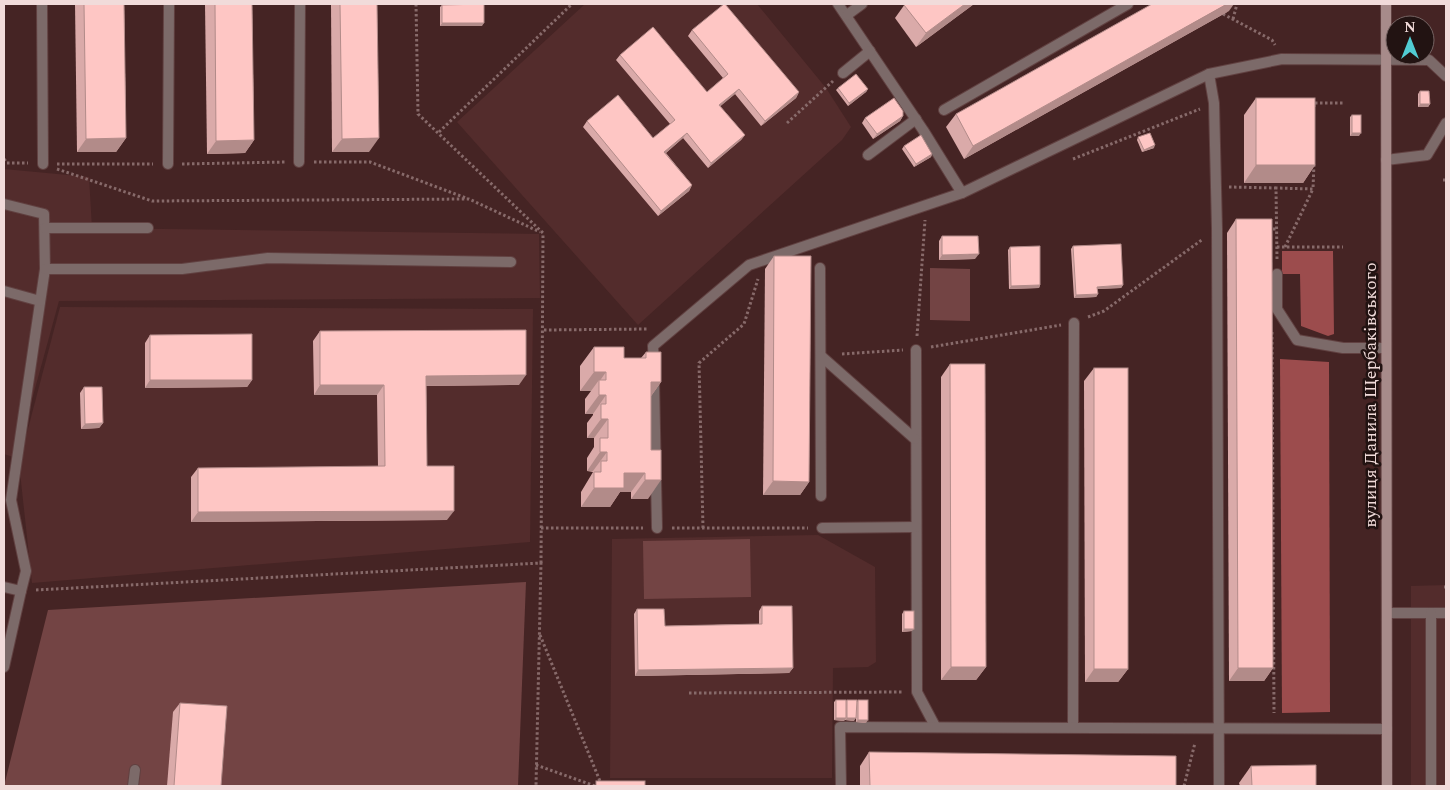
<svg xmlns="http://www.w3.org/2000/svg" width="1450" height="790" font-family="Spectral,serif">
<rect width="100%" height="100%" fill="#452424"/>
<g fill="#532c2c">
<path d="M585,4h172l69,84 25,39 -9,13 -204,185 -181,-203z"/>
<path d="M4,169l85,8 3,51 447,6 1,64 -481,3 -43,157 -12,-4z"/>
<path d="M60,307l473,2 -3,233 -498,41 -13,-120z"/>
<path d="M818,535l57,32 1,95 -8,5 -35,1 -1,110h-222l2,-239z"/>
<path d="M1446,585v201h-35v-200z"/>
</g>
<g fill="#734444">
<path d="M930,268l40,1v52l-40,-1z"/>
<path d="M750,539l1,58 -107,2 -1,-58z"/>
<path d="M526,582l-8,204h-514l44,-176z"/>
</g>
<g fill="#9c4c4d">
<path d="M1282,251h51l1,83 -6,2 -27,-10 -1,-52h-18z"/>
<path d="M1280,359l49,3 1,350 -48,1z"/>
</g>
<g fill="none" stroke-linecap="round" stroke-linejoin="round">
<g stroke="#614141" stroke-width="12">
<g id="service">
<path d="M42,4l1,160"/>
<path d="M838,4l85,126 39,63"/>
<path d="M847,15l15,-11"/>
<path d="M843,73l27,-22"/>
<path d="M1209,74l5,29 3,126 2,557"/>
<path d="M944,110l184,-106"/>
<path d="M868,155l48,-36"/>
<path d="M1386,160l41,-5 19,-32"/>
<path d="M299,162l1,-158"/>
<path d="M168,164l1,-160"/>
<path d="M4,204l40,10 1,55 -34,231 15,71 -5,20"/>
<path d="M45,228h103"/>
<path d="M820,268l1,228"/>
<path d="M45,269h137l86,-11 243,4"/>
<path d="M1277,274v35l20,31 46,8h43"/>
<path d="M4,291l36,10"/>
<path d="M916,350l1,342 18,34"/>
<path d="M821,356l94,83"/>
<path d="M654,366l-1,-20 96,-81 213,-72 247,-119 73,-15 147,1 17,16"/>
<path d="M654,380l3,148"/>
<path d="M822,528l94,-1"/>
<path d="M4,587l17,4 -17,76"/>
<path d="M1387,613h59"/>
<path d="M1073,727l1,-404"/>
<path d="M133,786l2,-16"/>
<path d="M841,786l-1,-59 547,2"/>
<path d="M1431,786v-173"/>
</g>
</g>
<g stroke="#614141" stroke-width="12">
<path id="secondary" d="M1386,4l1,782"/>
</g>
<g stroke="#876a6a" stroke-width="3" stroke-dasharray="2.5 2.5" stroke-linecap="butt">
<path d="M416,4l2,110 125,119 -2,330"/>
<path d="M1223,14l49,26 3,5"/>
<path d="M1233,19l4,-15"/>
<path d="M1314,107v-4h29"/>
<path d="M787,123l46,-42"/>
<path d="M439,132l133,-128"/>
<path d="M4,159l3,4h21"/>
<path d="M1073,159l127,-50"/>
<path d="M314,162h56l96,36"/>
<path d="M57,164h96"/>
<path d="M182,164l104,-2"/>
<path d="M57,169l95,32 317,-2 71,33"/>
<path d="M1443,180h3"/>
<path d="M1229,187l47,1"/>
<path d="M1268,229h8"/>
<path d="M1277,247h66"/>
<path d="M1285,247l28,-58"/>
<path d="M1277,259l-1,-71 37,1 1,-26"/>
<path d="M1088,317l16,-6 99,-72"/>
<path d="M544,330l104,-1"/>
<path d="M1272,332l2,381"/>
<path d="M917,336l8,-116"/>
<path d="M931,347l130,-22"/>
<path d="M842,354l61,-4"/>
<path d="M541,528h102"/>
<path d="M672,528h136"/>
<path d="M703,528l-4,-165 45,-39 14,-45"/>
<path d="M1444,587h2"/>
<path d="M36,590l505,-27 -5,223"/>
<path d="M540,635l62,151"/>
<path d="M689,693l215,-1"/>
<path d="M536,765l59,21"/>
<path d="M1184,786l11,-43"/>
</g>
<use href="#service" stroke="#7c6a69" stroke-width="10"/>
<use href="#secondary" stroke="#a78b8a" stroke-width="10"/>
</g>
<g fill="#daaaa9">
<path d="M75,4h49l2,134 -10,14h-39z"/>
<path d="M205,4h47l2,136 -9,13 -38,1z"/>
<path d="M331,4h46l-8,148h-37z"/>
<path d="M905,4h69l-58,43 -21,-29z"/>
<path d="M442,5l40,21h-42v-19z"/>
<path d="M1229,11l-265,148 -18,-32 10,-13z"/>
<path d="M692,30l107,62 -3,6 -35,28 -26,-32 -15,12 25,29 -4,5 -33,28 -25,-30 -17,15 26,32 -3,6 -31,25 -75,-89 4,-6 66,17 17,-14 -54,-64 4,-5 87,37 16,-14 -35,-42z"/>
<path d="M838,88l30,1 -2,3 -18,14 -12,-16z"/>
<path d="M1420,91l10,13 -2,3h-10v-13z"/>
<path d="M1256,98l59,67 -12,18h-59v-68z"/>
<path d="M1352,115l7,21h-9v-19z"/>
<path d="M903,116l-3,5 -27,18 -11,-16 3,-5z"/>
<path d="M1138,137l16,11 -12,4 -5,-12z"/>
<path d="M904,146l28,8 -1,3 -17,10 -12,-18z"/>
<path d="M1236,219l37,449 -9,13h-35l-2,-448z"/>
<path d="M942,236l33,23 -36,1v-19z"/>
<path d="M1073,246l50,39 -2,3 -24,1 1,5 -2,3 -22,1 -3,-49z"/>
<path d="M1010,247l30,38 -1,3 -30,1 -1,-39z"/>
<path d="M774,256l35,226 -9,13h-37l2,-226z"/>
<path d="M320,331l199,54 -93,1 1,80 20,54 -256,2v-45l7,-9 180,-1 -1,-72h-63l-1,-54z"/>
<path d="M150,335l102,45 -5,7 -102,1v-45z"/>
<path d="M594,347l30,11h17l5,-6 15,30 -10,14 -3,103h-17v-7h-11l-10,15h-29v-15l12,-20 -6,-1v-13l7,-11v-9h-7v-15l6,-8v-1h-8v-15l6,-8h-11v-25z"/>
<path d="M950,364l36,303 -10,13h-35v-303z"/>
<path d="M1094,368l34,301 -10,13h-33l-1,-301z"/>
<path d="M84,387l19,36 -4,5 -18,1 -1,-36z"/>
<path d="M762,606l31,62 -4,5 -154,3 -1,-62 3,-5 28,17 94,-2v-13z"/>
<path d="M904,611l8,20 -10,1v-18z"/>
<path d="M836,700l10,1 1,-1 10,2 1,-2 8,23 -10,-1v-18l-2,17 -9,-1v-1l-1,2 -10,-1v-18z"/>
<path d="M180,703l41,83h-54l6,-74z"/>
<path d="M869,752l307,34h-316v-20z"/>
<path d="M1251,766l65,20h-76l-1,-3z"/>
</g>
<g fill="#b28b89">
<path d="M965,4h9l-58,43 10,-14z"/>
<path d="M1227,4h7l-5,7 -265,148 9,-13z"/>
<path d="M442,23h42l-2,3h-42z"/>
<path d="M739,89l-4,5 -19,16 3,-5z"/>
<path d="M868,89l-2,3 -18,14 1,-3z"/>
<path d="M799,92l-3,6 -35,28 4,-5z"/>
<path d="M1420,104h10l-2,3h-10z"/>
<path d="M903,116l-3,5 -27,18 4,-5z"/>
<path d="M687,133l-4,5 -22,19 3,-5z"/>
<path d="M1352,133h9l-2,3h-9z"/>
<path d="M745,135l-4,5 -33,28 3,-5z"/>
<path d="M126,138l-10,14h-39l9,-13z"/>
<path d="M379,138l-10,14h-37l10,-13z"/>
<path d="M254,140l-9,13 -38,1 9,-13z"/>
<path d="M1155,145l-1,3 -12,4 2,-2z"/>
<path d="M932,154l-1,3 -17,10 2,-3z"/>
<path d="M1256,165h59l-12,18h-59z"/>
<path d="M692,185l-3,6 -31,25 3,-5z"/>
<path d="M979,254l-4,5 -36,1 3,-5z"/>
<path d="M1040,285l-1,3 -30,1 2,-3z"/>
<path d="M1123,285l-2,3 -26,1 2,-2z"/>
<path d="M1098,294l-2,3 -22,1 2,-3z"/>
<path d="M594,372h12l-7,10v-2l-8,11h-11z"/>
<path d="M526,375l-7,10 -100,1 7,-10z"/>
<path d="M150,380h102l-5,7 -102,1z"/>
<path d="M651,382h10l-14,20z"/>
<path d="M320,385h64l-7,10h-63z"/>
<path d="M599,395h7l-13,19h-8z"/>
<path d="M601,419h7l-14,19h-7z"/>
<path d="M103,423l-4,5 -18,1 4,-5z"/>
<path d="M600,452h7l-14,19h-6z"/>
<path d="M624,473h21l-14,19h-11l-10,15h-29l13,-19z"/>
<path d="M645,480h16l-13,19h-17z"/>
<path d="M773,481l36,1 -9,13h-37z"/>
<path d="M454,511l-7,9 -256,2 7,-10z"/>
<path d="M904,629h10l-2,2 -10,1z"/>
<path d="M951,667h35l-10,13h-35z"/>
<path d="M793,668l-4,5 -154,3 3,-6z"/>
<path d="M1238,668h35l-9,13h-35z"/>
<path d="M1094,669h34l-10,13h-33z"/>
<path d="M836,718h10l-2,3 -10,-1z"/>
<path d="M847,718h9l-2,3 -9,-1z"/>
<path d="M858,720h10l-2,3 -10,-1z"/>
</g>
<g fill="#fec6c4" stroke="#b28b89">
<path d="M84,4h40l2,134 -40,1z"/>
<path d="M215,4h37l2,136 -38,1z"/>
<path d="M340,4h37l2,134 -37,1z"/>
<path d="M484,4v19h-42v-18z"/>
<path d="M724,4h1l74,88 -34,29 -26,-32 -20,16 26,30 -34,28 -24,-30 -23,19 28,33 -31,26 -74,-90 31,-26 35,43 22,-18 -55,-65 33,-28 54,65 21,-18 -36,-44z"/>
<path d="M905,4h60l-39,29 -22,-28z"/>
<path d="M1152,4h75l-254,142 -17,-32z"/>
<path d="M856,74l12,15 -19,14 -11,-15z"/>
<path d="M1420,91h9l1,13h-10z"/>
<path d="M894,98l9,13v5l-26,18 -12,-16z"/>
<rect x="1256" y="98" width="59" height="67"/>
<rect x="1352" y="115" width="9" height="18"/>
<path d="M1150,133l5,12 -11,5 -6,-13z"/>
<path d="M921,135l11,19 -16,10 -12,-18z"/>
<path d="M1236,219h36l1,449h-35z"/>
<path d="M942,236h36l1,18 -37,1z"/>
<path d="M1121,244l2,41 -26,2 1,7 -22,1 -3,-49z"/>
<path d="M1040,246v39l-29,1 -1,-39z"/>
<path d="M774,256h37l-2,226 -36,-1z"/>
<path d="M526,330v45l-100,1 1,90h27v45l-256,1v-44l187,-2 -1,-81h-64v-54z"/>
<path d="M252,334v46h-102v-45z"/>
<path d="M594,347h30v11h22v-6h15v30h-10v68h10v30h-16v-7h-21v15h-30v-16h7v-11h6v-9h-7v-14h8v-19h-7v-15h5v-9h-7v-15h7v-8h-12z"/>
<path d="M950,364h35l1,303h-35z"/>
<rect x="1094" y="368" width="34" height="301"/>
<path d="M84,387h18l1,36 -18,1z"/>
<path d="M762,606h30l1,62 -155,2 -1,-61h27l1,17 97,-2z"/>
<rect x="904" y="611" width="10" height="18"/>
<rect x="836" y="700" width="10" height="18"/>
<path d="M847,700h10l-1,18h-9z"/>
<rect x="858" y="700" width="10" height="20"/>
<path d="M180,703l47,3 -6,80h-47z"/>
<path d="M869,752l307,4v30h-306z"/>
<path d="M1316,765v21h-64l-1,-20z"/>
<rect x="596" y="781" width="49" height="5"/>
</g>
<g text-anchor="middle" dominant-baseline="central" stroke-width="5" stroke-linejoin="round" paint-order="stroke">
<g font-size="18" fill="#f1dbda" stroke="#221312">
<text transform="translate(1370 395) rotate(-90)">вулиця Данила Щербаківського</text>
</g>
</g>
<rect width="1450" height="790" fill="none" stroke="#f1dbda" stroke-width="10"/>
<g transform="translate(1410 40)"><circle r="24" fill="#221312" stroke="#756362"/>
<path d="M0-4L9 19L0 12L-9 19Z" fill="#51ccd3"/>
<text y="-8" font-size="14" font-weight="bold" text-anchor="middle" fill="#f1dbda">N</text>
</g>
</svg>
